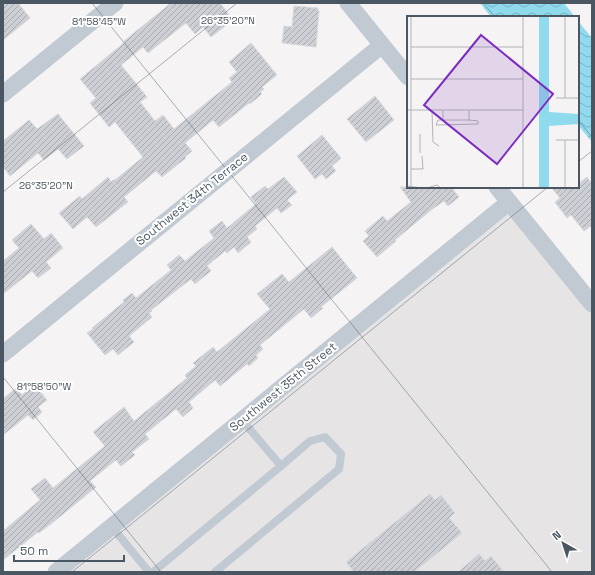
<svg xmlns="http://www.w3.org/2000/svg" width="595" height="575" font-family="'Space Grotesk',sans-serif">
<defs>
<pattern id="water-waves" width="16" height="10" patternUnits="userSpaceOnUse"><rect width="16" height="10" fill="#90daee"/><path d="M0 5q4-4 8 0t8 0" fill="none" stroke="#78b4c4"/></pattern>
<pattern id="building-hatch" width="6" height="6" patternUnits="userSpaceOnUse"><rect width="6" height="6" fill="#cdcfd5"/><path d="M-1 1l2-2M0 6l6-6M5 7l2-2" fill="none" stroke="#a8abb0"/></pattern>
</defs>
<rect width="100%" height="100%" fill="#f5f3f3"/>
<path fill="#e6e4e5" d="M509,202l83,103v267h-537z"/>
<g fill="url(#water-waves)">
<path d="M480,3h84l11,14h-84z"/>
<path d="M578,21l14,17v104l-14,-17z"/>
</g>
<g fill="url(#building-hatch)" stroke="#d7d9de">
<path d="M3,3h15l12,15 -27,22z"/>
<path d="M171,3h49l13,17 -22,17 -8,-10 -8,7 -9,-11 -38,30 -5,-6 -22,18 26,32 -7,5 15,19 8,-6 11,14 58,-47 -3,-4 8,-6 -8,-10 22,-19 26,32 -15,12 2,2 -4,3 2,2 -12,10 -1,-1 -30,24 -6,-7 -28,23 7,8 -7,6 1,1 -24,19 -6,-6 -32,26 4,5 -32,25 -9,-10 -14,12 -14,-16 21,-17 2,3 26,-22 3,5 4,-3v1l28,-23 -28,-35 -6,5 -19,-24 6,-5 -16,-19 45,-37 -1,-1z"/>
<path d="M294,6l24,2v2l1,1 -3,36 -34,-4 2,-17 8,1z"/>
<path d="M375,96l19,24 -28,22 -19,-23z"/>
<path d="M58,114l26,32 -17,13 -9,-10 -14,11 -6,-7 -28,23 -7,-9v-26l26,-21 8,9z"/>
<path d="M322,135l19,23 -9,8 4,5 -10,8 -4,-5 -7,5 -18,-23z"/>
<path d="M284,177l13,15 -10,8 5,5 -11,8 -4,-5 -22,18 2,3 -10,8 4,5 -13,11 -4,-6 -7,6 -2,-2 -18,15 4,5 -16,13 -4,-5 -40,31 1,1 -3,2 3,4 -23,19 5,6 -16,13 -5,-6 -8,6 -18,-22 6,-4 -1,-1 32,-26 -1,-2 9,-7 4,5 35,-28 -4,-5 12,-10 6,6 29,-23 -5,-7 13,-10 5,7 29,-24 -5,-7 14,-11 3,3z"/>
<path d="M587,177l5,7v41l-8,6 -13,-16 -4,3 -12,-16 5,-4 -9,-11h27v-3z"/>
<path d="M400,187h51l8,10 -11,9 -4,-5 -13,9 -36,30 1,1 -19,16 -14,-16 6,-5 -4,-5 18,-15 4,5 24,-19z"/>
<path d="M31,224l13,15 7,-6 12,15 -17,14 5,6 -13,10 -6,-7 -29,23v-33l16,-13 -7,-8z"/>
<path d="M332,247l25,31 -36,29 2,1 -12,10 -7,-9 -44,36 3,4 -7,6 2,3 -9,8 -2,-2 -27,22 -5,-6 -26,22 4,6 -10,9 -7,-8 -31,25 4,5 -17,13 3,3 -14,11 -5,-6 -26,21 6,6 -40,33 -17,13 -1,-1 -35,28v-29l37,-31 -9,-11 14,-11 8,10 52,-42 -12,-14 31,-25 10,14 53,-43 -2,-3 11,-9 -3,-3 20,-16 4,5 53,-43 -13,-15 25,-20 7,8z"/>
<path d="M34,385l13,15 -9,7 4,5 -9,8 -5,-5 -25,20v-36l13,-11 6,7z"/>
<path d="M430,494l5,6 6,-5 14,18 -6,5 13,15 -48,39h-60l-8,-10z"/>
<path d="M479,554l6,7 6,-5 13,16h-46z"/>
</g>
<g fill="none" stroke-linecap="round" stroke-linejoin="round">
<g stroke="#c1cad2" stroke-width="8">
<path d="M112,527l37,45"/>
<path d="M153,572l128,-106 -39,-46"/>
<path d="M215,572l124,-103 2,-15 -16,-17 -15,4 -29,25"/>
</g>
<g stroke="#c1cad2" stroke-width="17">
<path d="M348,3l60,74"/>
<path d="M3,94l112,-91"/>
<path d="M497,187l95,117"/>
<path d="M3,354l379,-309"/>
<path d="M56,572l453,-370"/>
</g>
</g>
<path fill="none" stroke="#4a5661" stroke-width="1" stroke-opacity="0.45" d="M92,3l460,569M483,3l12,14M578,120l14,17M578,162l14,-11M3,192l234,-189M3,377l158,195M72,572l476,-385"/>
<g text-anchor="middle" dominant-baseline="central" stroke-width="4" stroke-linejoin="round" paint-order="stroke">
<g font-size="12" fill="#4a5661" stroke="#fff">
<text transform="translate(192 199) rotate(-39)">Southwest 34th Terrace</text>
<text transform="translate(283 387) rotate(-39)">Southwest 35th Street</text>
</g>
</g>
<g transform="translate(407 16)">
<rect width="172" height="172" fill="#f5f3f3"/>
<path d="M132,0h10v96l30,2v10l-30,2v62h-10z" fill="#90daee"/>
<path fill="none" stroke="#b1b4b9" stroke-width="1" d="M4,31h112M4,63h112M149,82h23M158,82v-82M0,94h116M25,95l1,31 6,4M36,95v9h26v-10M36,104h-5l-2,5 42,-1v-3l-9,-1M13,118v19M149,124h23M158,124v48M4,153h12l-1,-13M0,170l15,2M4,172v-172M20,172l10,-3 4,3M116,172v-172"/>
<path fill="#7b2cbf" fill-opacity="0.15" stroke="#7b2cbf" stroke-width="2" d="M74,19l72,59 -56,70 -73,-59z"/>
<rect width="172" height="172" fill="none" stroke="#4a5661" stroke-width="2"/>
</g>
<g font-size="10" text-anchor="middle" fill="#4a5661" stroke="#fff" stroke-width="4" stroke-linejoin="round" paint-order="stroke">
<text x="228" y="24">26°35'20"N</text>
<text x="99" y="25">81°58'45"W</text>
<text x="46" y="189">26°35'20"N</text>
<text x="44" y="390">81°58'50"W</text>
</g>
<rect width="595" height="575" fill="none" stroke="#4a5661" stroke-width="8"/>
<g transform="translate(563 543) rotate(321)" stroke="#ffffff" stroke-width="3" paint-order="stroke">
<path d="M0-3L7 15L0 10L-7 15Z" fill="#4a5661"/>
<text y="-6" font-size="11" font-weight="bold" text-anchor="middle" fill="#4a5661">N</text>
</g>
<path d="M14 555v6h110v-6" fill="none" stroke="#4a5661" stroke-width="2"/>
<text x="20" y="555" font-size="12" fill="#4a5661" stroke="#ffffff" stroke-width="3" paint-order="stroke">50 m</text>
</svg>
